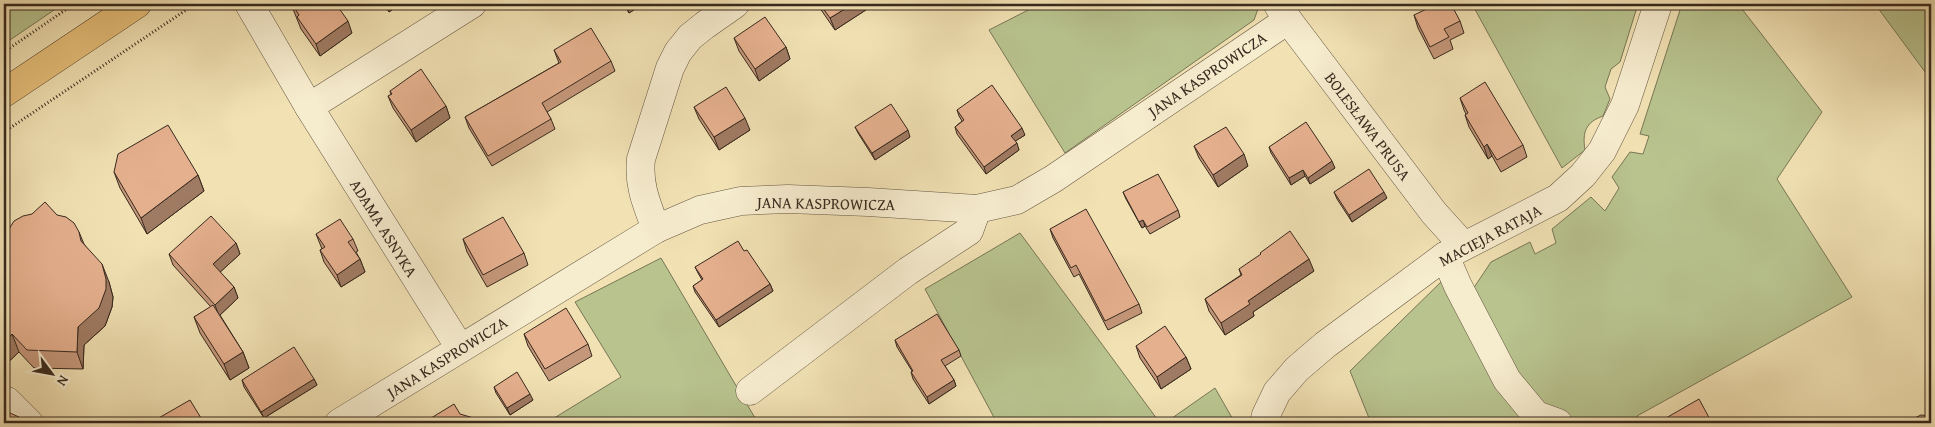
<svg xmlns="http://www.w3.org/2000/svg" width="1935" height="427" font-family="'Gentium Book Plus',serif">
<rect width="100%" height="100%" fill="#f1e1b3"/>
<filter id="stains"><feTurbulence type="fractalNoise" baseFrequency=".004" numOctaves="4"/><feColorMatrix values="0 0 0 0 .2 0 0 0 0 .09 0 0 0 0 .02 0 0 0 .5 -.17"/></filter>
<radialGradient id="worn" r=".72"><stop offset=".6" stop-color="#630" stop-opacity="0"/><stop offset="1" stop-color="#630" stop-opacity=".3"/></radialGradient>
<g fill="#b8c38e" stroke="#787656">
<path d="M4,4h59l-59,40z"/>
<path d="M1040,4h217l2,2 -5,14 -189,133 -76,-123z"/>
<path d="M1472,4h166l-18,58 -9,7 -6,18 5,12 -7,17c-17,6 -21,16 -18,34l-23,18z"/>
<path d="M1682,4h54l6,5 80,103 -45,67 75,118 -215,119 1,7h-47l-22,-4 -32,-15 -17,-23 -47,-92 18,-27 39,-20 5,12 21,-11 -4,-14 39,-32 14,14 14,-23 -7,-11 18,-25 13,2 6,-18 -9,-2z"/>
<path d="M1875,4h56v76z"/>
<path d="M1020,233l140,190h-163l-72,-134z"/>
<path d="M661,258l97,165h-212l75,-46 -46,-75z"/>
<path d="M1442,281l90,142h-161l-21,-52z"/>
<path d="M1215,388l20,35h-70z"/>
</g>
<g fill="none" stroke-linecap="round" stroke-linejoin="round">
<g stroke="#665743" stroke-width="29">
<g id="minor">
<path d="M249,4l60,103 163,-103"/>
<path d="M1278,5l10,15 146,193 29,32"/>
<path d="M309,107l151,241"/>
<path d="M656,229c-9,-24 -18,-44 -15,-70l29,-91 8,-16 12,-15 15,-12 30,-21"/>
<path d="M1445,256l13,30 49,94 29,35 22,8"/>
<path d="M750,391l158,-120 61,-40 8,-22"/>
<path d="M7,401l22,22"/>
<path d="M339,423l317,-194 44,-19 41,-9 47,-2 80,3 109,7 40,-9 36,-21 235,-159"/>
<path d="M1264,423l2,-8 11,-23 20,-23 28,-24 120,-89 113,-58 25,-23 19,-24 23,-46 33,-101"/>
</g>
</g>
<g stroke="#37291e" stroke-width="29">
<path id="major" d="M4,93l133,-89"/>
</g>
<g stroke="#37291e" stroke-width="3" stroke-dasharray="1 2.5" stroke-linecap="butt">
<path d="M4,52l70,-48"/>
<path d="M4,132l191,-128"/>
</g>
<use href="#minor" stroke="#f6ecce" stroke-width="28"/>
<use href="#major" stroke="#e8c07a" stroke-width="28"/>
</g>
<g fill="#c5977a" stroke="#37291e">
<path d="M291,4l61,29 -32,23 -19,-27z"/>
<path d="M384,4h16l-11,8z"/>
<path d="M623,4h20l-14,9z"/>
<path d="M817,4h58l-40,26z"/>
<path d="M1414,15l46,6 4,12 -14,7 3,9 -19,10 -16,-31z"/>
<path d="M734,38l52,9 4,12 -31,22 -20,-30z"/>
<path d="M554,50l57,11 4,10 -68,41 4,7 4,10 -63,37 -23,-38 -4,-11 94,-54z"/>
<path d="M390,91l56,15 4,12 -34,24 -23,-34 -5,-12 3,-1z"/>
<path d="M1460,98l63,47 4,12 -26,15 -9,-16 -4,3 -19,-32 -4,-12 1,-1 -2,-4z"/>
<path d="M694,107l56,23 -31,20 -20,-31z"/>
<path d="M957,110l68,25 -10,6 4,9 -33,24 -29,-40 -2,-7 7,-6 -3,-5z"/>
<path d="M855,127l55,10 -35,23 -17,-27z"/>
<path d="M1194,146l54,20 -30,21 -19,-29z"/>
<path d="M1269,147l66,21 -25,16 -5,-8 -14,9 -20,-32z"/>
<path d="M114,172l84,3 6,16 -57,43 -27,-46z"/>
<path d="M1123,192l55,18 2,7 -30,17 -5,-8 -3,2 -16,-29z"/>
<path d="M1334,192l53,6 -35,24 -15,-23z"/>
<path d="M1050,229l89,75 3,9 -34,17 -29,-56 -5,3 -21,-39z"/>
<path d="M79,232l5,12 25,38 4,15 -1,10 -7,19 -21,19 -1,24 -49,-1 -15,-16 -15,14v-126z"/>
<path d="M316,234l37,5 5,12 -2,1 4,7 5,13 -24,15 -17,-25 -4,-12 2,-1z"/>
<path d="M463,239l61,14 4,12 -41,22 -20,-35z"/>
<path d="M236,243l4,11 -20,18 14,15 4,11 -18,17 23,37 6,16 -19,12 -30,-47 -6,-16 17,-10 -38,-42 -4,-11z"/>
<path d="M744,251l26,33 3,7 -54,36 -24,-35 -2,-6 9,-6 -4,-7 -3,-6z"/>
<path d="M1239,269l75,2 -61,41 1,4 -29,19 -16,-24 -4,-12 36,-24z"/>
<path d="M524,334l64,10 4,12 -43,25 -21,-35z"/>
<path d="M895,340l64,10 2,6 -16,10 9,14 2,6 -27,18 -16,-25 -2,-7 1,-1 -15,-24z"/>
<path d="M1136,346l50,11 5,12 -30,20 -21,-31z"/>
<path d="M314,379l3,6 -53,33 -20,-31 -2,-7z"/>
<path d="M494,387l39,13 -23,15 -14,-22z"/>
</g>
<g fill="#a07b63" stroke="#37291e">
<path d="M388,4h12l-11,8 -3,-7z"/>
<path d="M606,4h8l-7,4z"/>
<path d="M626,4h17l-14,9z"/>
<path d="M655,4h6l-5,3z"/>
<path d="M853,4h22l-40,26 -5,-12z"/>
<path d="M348,21l4,12 -32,23 -4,-12z"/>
<path d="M786,47l4,12 -31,22 -4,-12z"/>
<path d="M446,106l4,12 -34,24 -5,-12z"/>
<path d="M745,118l5,12 -31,20 -5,-13z"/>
<path d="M1022,128l3,7 -11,7 -3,-6z"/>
<path d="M908,130l2,7 -35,23 -3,-7z"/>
<path d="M1017,143l2,7 -33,24 -2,-7z"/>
<path d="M1487,144l5,12 -4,3 -4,-12z"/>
<path d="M1244,154l4,12 -30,21 -5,-12z"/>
<path d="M1332,161l3,7 -25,16 -2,-6z"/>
<path d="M1303,170l2,6 -14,9 -2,-7z"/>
<path d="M198,175l6,16 -57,43 -6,-16z"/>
<path d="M1384,192l3,6 -35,24 -3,-7z"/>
<path d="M1143,220l2,6 -3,2 -3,-6z"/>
<path d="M236,243l4,11 -23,21 -4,-11z"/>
<path d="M360,259l5,13 -24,15 -4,-12z"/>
<path d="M1309,259l5,12 -61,41 1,4 -29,19 -4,-12 27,-22z"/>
<path d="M102,264l7,18 4,15 -1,10 -7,19 -21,19 -1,24 -6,-17 1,-25z"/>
<path d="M770,284l3,7 -54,36 -3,-7z"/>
<path d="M234,287l4,11 -19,18 -4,-11z"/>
<path d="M12,334l7,18 -15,14v-23z"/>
<path d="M243,352l6,16 -19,12 -6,-16z"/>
<path d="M1186,357l5,12 -30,20 -4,-12z"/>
<path d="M314,379l3,6 -53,33 -3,-6z"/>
<path d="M954,380l2,6 -27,18 -2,-7z"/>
<path d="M530,394l3,6 -23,15 -3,-7z"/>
</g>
<g fill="#e5b08e" stroke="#37291e">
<path d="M292,4h44l12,17 -32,23 -19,-27 2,-2z"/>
<path d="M820,4h33l-23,14z"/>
<path d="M1437,4h14l9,17 -16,8 5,8 -19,10 -16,-32z"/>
<path d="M765,17l21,30 -31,22 -21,-31z"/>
<path d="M591,28l20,33 -69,42 9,16 -63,37 -23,-39 96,-55 -7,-12z"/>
<path d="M421,69l25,37 -35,24 -23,-34 4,-2 -2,-3z"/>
<path d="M1485,82l38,63 -26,15 -10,-16 -3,3 -19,-32 3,-2 -8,-15z"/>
<path d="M992,85l30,43 -11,8 6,7 -33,24 -29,-40 9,-7 -7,-10z"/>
<path d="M726,87l19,31 -31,19 -20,-30z"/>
<path d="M891,104l17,26 -36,23 -17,-26z"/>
<path d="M1306,122l26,39 -24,17 -5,-8 -14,8 -20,-31z"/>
<path d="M168,125l30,50 -57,43 -27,-46 4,-18z"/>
<path d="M1226,127l18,27 -31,21 -19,-29z"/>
<path d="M1369,169l15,23 -35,23 -15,-23z"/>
<path d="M1158,174l20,36 -31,17 -4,-7 -4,2 -16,-30z"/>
<path d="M45,202l12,13 9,2 8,6 5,9 2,9 21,23 4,15v10l-7,19 -21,19 -1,25 -50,-2 -15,-16 -8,9v-103l2,-2 3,-9 5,-8 9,-5 9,-2z"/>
<path d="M1086,209l53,95 -34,17 -29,-56 -5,3 -21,-39z"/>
<path d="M211,216l25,27 -23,21 21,23 -19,18 -46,-51z"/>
<path d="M503,217l21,36 -41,22 -20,-36z"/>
<path d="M340,219l13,20 -5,3 12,17 -23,16 -17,-25 5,-3 -9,-13z"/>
<path d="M1290,231l19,28 -61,42 2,3 -29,19 -16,-24 37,-24 -3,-6 22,-15 -1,-1z"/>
<path d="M738,241l6,10 3,-1 23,34 -54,36 -23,-34 10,-7 -8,-12z"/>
<path d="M213,305l30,47 -19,12 -30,-47z"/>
<path d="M566,308l22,36 -43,25 -21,-35z"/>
<path d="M937,314l22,36 -18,10 13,20 -27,17 -16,-25 2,-1 -18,-31z"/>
<path d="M1165,326l21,31 -29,20 -21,-31z"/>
<path d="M294,347l20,32 -53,33 -19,-32z"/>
<path d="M517,372l13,22 -23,14 -13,-21z"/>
<path d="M1699,399l13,24h-43l-3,-5z"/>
<path d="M190,400l14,23h-54z"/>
<path d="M454,404l6,10 17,5 -1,4h-53z"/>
<path d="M4,406l6,7 9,4 5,6h-20z"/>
<path d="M1921,415l10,1v7h-27z"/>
</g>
<g text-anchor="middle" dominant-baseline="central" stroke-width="4" stroke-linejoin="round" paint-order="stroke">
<g font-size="16" fill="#37291e" stroke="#f6ecce">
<text transform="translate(1207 74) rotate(-34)">JANA KASPROWICZA</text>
<text transform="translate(1368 126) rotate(53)">BOLESŁAWA PRUSA</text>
<text transform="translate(826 203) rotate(1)">JANA KASPROWICZA</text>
<text transform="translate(384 228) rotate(58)">ADAMA ASNYKA</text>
<text transform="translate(1490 235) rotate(-28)">MACIEJA RATAJA</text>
<text transform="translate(447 357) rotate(-32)">JANA KASPROWICZA</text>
</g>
</g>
<rect width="1935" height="427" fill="none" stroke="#f1e1b3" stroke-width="20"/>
<rect x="5" y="5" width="1925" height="417" fill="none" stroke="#37291e" stroke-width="2.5"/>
<rect x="10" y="10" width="1915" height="407" fill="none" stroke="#37291e"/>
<g transform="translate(52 374) rotate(122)" stroke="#f6ecce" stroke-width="4" paint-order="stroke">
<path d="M0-4L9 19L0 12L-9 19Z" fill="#37291e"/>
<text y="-8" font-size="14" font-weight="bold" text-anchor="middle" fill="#37291e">N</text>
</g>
<rect width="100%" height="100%" filter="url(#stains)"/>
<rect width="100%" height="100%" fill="url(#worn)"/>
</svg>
